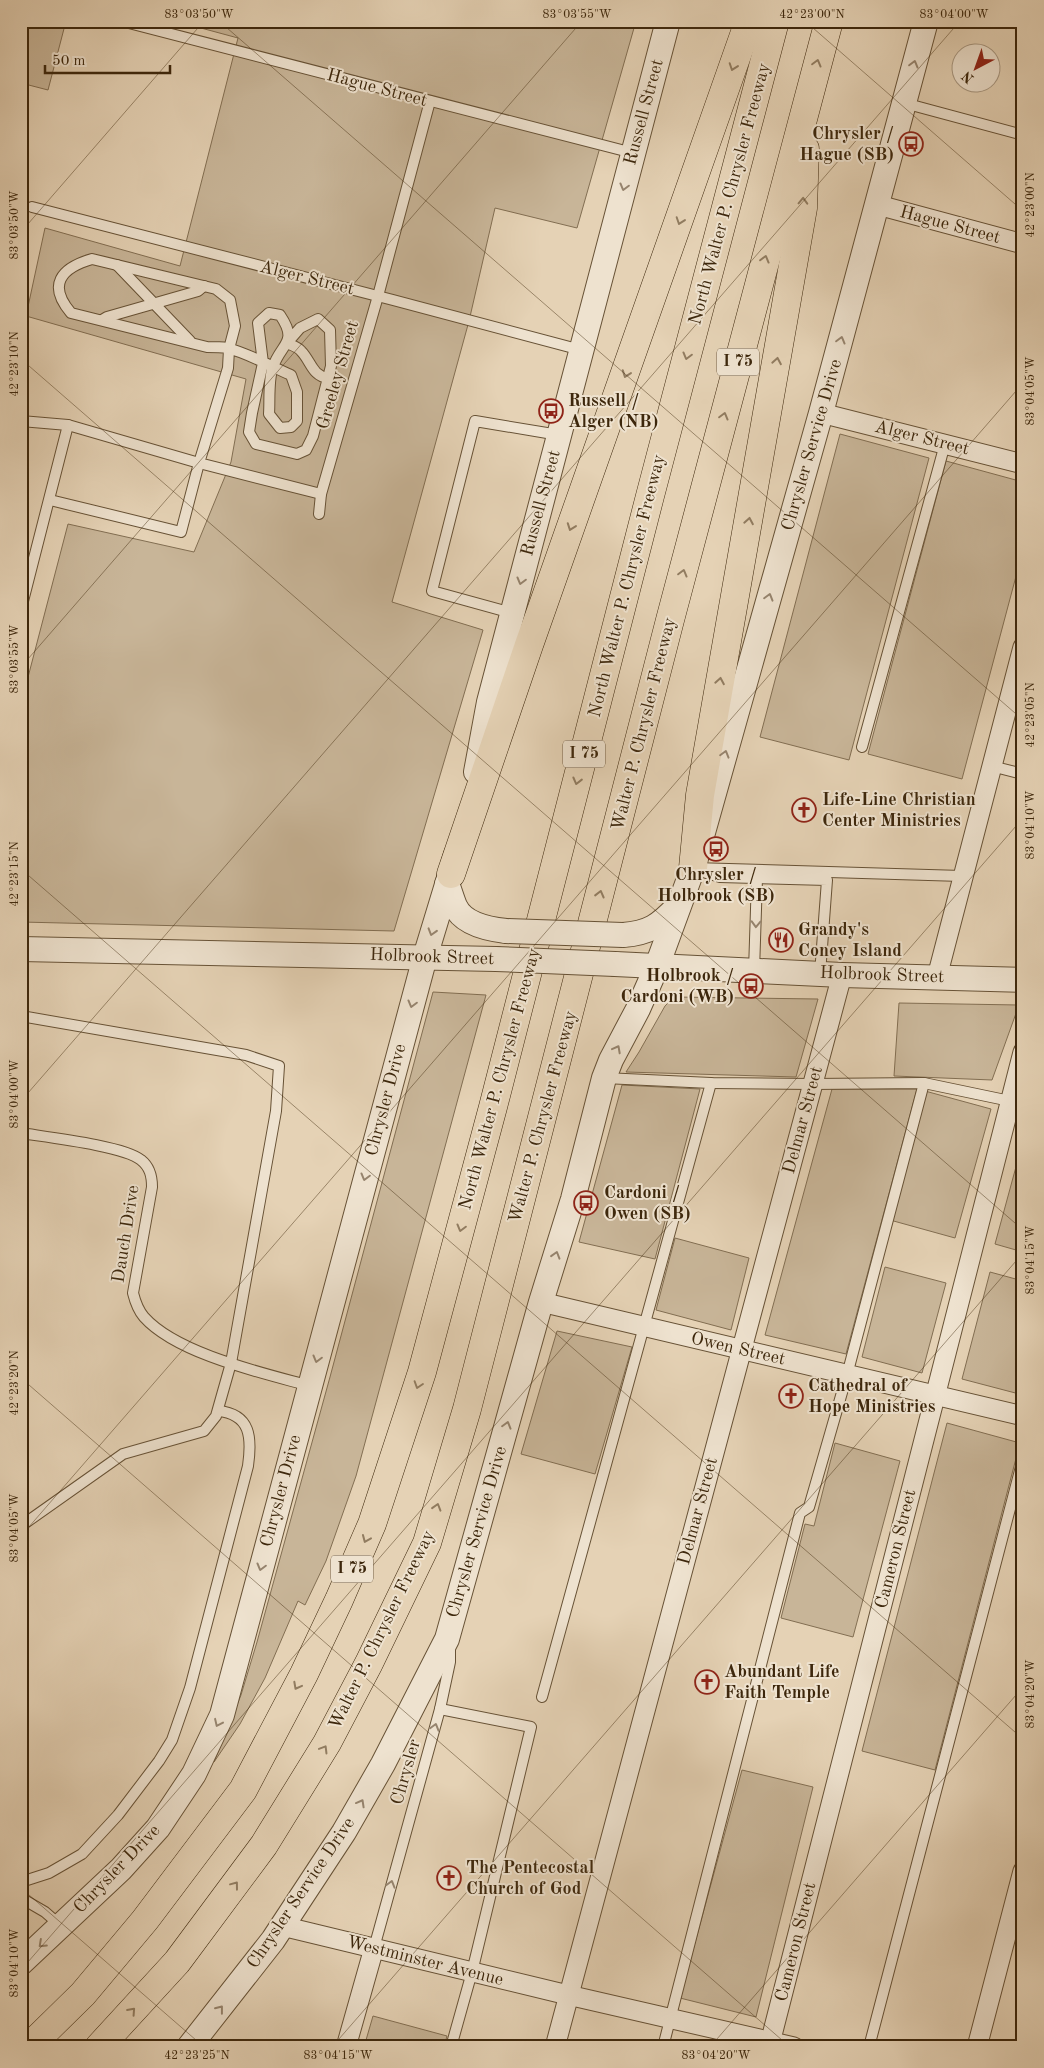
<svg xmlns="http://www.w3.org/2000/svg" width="1044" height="2068" font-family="'Old Standard TT',serif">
<rect width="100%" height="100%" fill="#e5d2b5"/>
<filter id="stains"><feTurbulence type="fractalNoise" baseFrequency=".004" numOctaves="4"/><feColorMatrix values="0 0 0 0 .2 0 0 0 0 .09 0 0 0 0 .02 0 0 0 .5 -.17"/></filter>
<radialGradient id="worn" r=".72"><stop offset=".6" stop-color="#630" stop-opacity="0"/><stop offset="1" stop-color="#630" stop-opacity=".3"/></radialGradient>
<g fill="#c8b598" stroke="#826e52">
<path d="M21,21h45l-18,69 -27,-7z"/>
<path d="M175,21h461l-59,207 -82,-20 -26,113 -77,281 91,28 -89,301 -373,-9v-218l47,-180 126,28 37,-90 15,-83 -220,-63 19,-88 135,38 58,-228z"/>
<path d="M840,434l89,24 -80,302 -89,-23z"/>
<path d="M946,461l77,21v68l-61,229 -94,-25z"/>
<path d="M433,992l53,3 -130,481 -30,85 -21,44 -7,-4 -33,77 -25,46 -26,38 27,-67 16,-53 73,-265z"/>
<path d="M674,997l144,2 -22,78 -170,-5 13,-20 26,-46z"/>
<path d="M899,1003l120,2 -27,75 -98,-4z"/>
<path d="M622,1085l78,4 -45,170 -76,-17z"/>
<path d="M832,1089h85l-71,265 -81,-19z"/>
<path d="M925,1091l66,18 -36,129 -65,-18z"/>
<path d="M1023,1141v111l-28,-8z"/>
<path d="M675,1238l74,20 -18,72 -75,-20z"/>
<path d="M885,1267l61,16 -24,90 -60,-16z"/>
<path d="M990,1272l33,9v114l-61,-16z"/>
<path d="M557,1331l75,16 -37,127 -74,-20z"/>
<path d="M947,1423l73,20 -85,327 -73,-19z"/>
<path d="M835,1443l65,18 -47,176 -72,-19 24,-94 9,2z"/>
<path d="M742,1770l71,17 -57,230 -76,-19z"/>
<path d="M373,2016l74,20 -3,11h-80z"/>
</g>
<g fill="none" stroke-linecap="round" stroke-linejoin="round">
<g stroke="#675236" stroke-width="12">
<g id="service">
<path d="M121,21l512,132"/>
<path d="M904,103l119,32"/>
<path d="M32,207l361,93 188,50"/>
<path d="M1018,243l5,-18"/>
<path d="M117,265l73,76"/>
<path d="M102,320l5,-3 91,-26 6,-5"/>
<path d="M21,421l47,4"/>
<path d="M321,494l-122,-31 29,-95 1,-19 6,-23 -5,-26 -14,-11 -124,-30c-31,9 -45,26 -21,54l136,34c7,0 14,0 20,1 21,5 45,19 64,27l6,17v29l-6,6 -11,1 -11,-14c1,-13 -1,-35 4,-47 8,-24 26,-24 7,-52l-11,-2 -11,10 5,40 -11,50 -3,19 7,12 41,10 9,-4 7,-14 18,-70 -1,-36 -12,-11 -18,9 -13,15c4,2 11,4 14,8 10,10 11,25 27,27"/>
<path d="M319,514l2,-20 57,-198 52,-195"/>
<path d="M21,609l47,-184 131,38 -18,69 -131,-32"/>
<path d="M512,613l-80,-22 43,-170 84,14"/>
<path d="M862,747l83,-303"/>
<path d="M991,766l32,8"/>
<path d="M693,868l269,8"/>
<path d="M703,872l17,5 107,3 -7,94"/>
<path d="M754,971l3,-93"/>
<path d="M21,1016l225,39 33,11 -3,45 -45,252 -15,53 -12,15 -81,23 -102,72"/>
<path d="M604,1078l107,5 102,1 111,-1 86,18"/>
<path d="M21,1133c25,4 104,13 120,27 9,7 11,16 11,27l-19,106c2,8 5,17 11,24 33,37 119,56 166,69"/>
<path d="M542,1697l169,-614"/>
<path d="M440,1709l91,18 -59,245 -21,75"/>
<path d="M21,1882l28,-9 33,-19 36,-39 41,-54 13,-21 18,-52 58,-222c4,-28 3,-52 -30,-55"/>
<path d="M21,1898l24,14 16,14"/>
<path d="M374,1948l66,-239 10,-47v-16"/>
<path d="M663,2047l137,-534 9,-6 38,-132 77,-292"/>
<path d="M869,2047l154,-588"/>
</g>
</g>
<g stroke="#675236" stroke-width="21">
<g id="minor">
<path d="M878,205l145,39"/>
<path d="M821,413l202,51"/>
<path d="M937,977l86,-330"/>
<path d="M541,1302l482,114"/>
<path d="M282,1926l286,69 226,52"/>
<path d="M346,2047l28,-99"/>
<path d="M555,2047l287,-1072"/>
<path d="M769,2047l254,-995"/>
<path d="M977,2047l46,-176"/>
</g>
</g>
<g stroke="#675236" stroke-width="26">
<g id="tertiary">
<path d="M476,772l13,-70 179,-681"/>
<path d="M447,884c3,7 5,15 8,22 8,18 33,23 51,25"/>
<path d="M623,935c26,-2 36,-9 54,-28"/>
<path d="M21,949l475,10"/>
<path d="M615,964l227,11 181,5"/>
<path d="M21,1963l100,-94 37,-41 36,-54 28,-59 203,-758 31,-102"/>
<path d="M189,2047l84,-107 71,-108 39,-68 64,-125 94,-337 32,-103 31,-121 7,-18 27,-51 19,-43 36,-98 128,-455 105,-392"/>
</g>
</g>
<g stroke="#3d270c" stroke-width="29">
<g id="motorway">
<path d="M693,868l7,-73 103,-587 2,-59"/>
<path d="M451,874l78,-229 220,-624"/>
<path d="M29,2047l54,-53 62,-74 98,-130 61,-116 35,-74 33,-76 50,-152 71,-265 157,-611 125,-475"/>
<path d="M99,2047l78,-85 87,-117 63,-102 42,-80 58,-120 40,-134 203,-789 159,-599"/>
</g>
</g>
<use href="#service" stroke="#eee2cf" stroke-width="10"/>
<use href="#minor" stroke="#eee2cf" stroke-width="19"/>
<use href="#tertiary" stroke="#eee2cf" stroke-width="24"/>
<use href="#motorway" stroke="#e5d2b5" stroke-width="28"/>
<g stroke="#675236" stroke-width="26" stroke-linecap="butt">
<g id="tertiary-bridge">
<path d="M506,931l117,4"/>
<path d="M496,959l119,5"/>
</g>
</g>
<use href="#tertiary-bridge" stroke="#eee2cf" stroke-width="24"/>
</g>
<defs><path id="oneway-chevron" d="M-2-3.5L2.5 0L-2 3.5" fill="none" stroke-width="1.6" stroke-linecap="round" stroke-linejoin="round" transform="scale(1.25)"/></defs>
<g stroke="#917c60">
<use href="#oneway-chevron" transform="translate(817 63) rotate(-75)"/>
<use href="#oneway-chevron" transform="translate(733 67) rotate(109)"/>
<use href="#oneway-chevron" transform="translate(803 201) rotate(-88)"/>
<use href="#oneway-chevron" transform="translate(680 221) rotate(109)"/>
<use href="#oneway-chevron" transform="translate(765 259) rotate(-75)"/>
<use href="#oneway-chevron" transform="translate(687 356) rotate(105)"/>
<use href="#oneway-chevron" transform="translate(777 361) rotate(-80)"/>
<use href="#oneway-chevron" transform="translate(626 374) rotate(110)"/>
<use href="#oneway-chevron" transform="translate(724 416) rotate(-75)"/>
<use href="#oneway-chevron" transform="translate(749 521) rotate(-80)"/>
<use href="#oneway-chevron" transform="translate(571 527) rotate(110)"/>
<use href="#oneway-chevron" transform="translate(683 573) rotate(-75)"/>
<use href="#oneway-chevron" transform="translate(720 681) rotate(-80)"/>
<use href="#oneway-chevron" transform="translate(577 781) rotate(104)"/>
<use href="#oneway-chevron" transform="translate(600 894) rotate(-76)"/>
<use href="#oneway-chevron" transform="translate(461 1228) rotate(105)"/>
<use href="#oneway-chevron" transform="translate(418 1385) rotate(108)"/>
<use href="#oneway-chevron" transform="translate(437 1507) rotate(-73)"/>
<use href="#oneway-chevron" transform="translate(366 1539) rotate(113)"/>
<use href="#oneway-chevron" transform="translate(297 1686) rotate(118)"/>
<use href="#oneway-chevron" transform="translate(324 1749) rotate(-59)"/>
<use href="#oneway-chevron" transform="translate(235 1885) rotate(-53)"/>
<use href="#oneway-chevron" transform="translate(132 2011) rotate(-48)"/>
</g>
<g stroke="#96846e">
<use href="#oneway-chevron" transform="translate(914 64) rotate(-75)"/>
<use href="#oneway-chevron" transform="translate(624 187) rotate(105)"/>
<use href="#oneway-chevron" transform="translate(841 340) rotate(-75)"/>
<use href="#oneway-chevron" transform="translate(521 581) rotate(105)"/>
<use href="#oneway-chevron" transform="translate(769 597) rotate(-74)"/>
<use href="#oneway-chevron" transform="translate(725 754) rotate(-74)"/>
<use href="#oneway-chevron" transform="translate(756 924) rotate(92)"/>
<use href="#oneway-chevron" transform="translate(432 932) rotate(107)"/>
<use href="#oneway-chevron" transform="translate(412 1004) rotate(105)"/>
<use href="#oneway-chevron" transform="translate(617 1049) rotate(-62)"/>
<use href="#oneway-chevron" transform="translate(365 1177) rotate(105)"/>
<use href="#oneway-chevron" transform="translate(556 1255) rotate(-73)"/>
<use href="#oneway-chevron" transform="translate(317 1359) rotate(105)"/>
<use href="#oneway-chevron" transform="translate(507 1425) rotate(-74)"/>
<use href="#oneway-chevron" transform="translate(261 1567) rotate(105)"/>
<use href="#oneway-chevron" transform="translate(218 1723) rotate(115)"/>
<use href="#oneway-chevron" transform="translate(435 1727) rotate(-74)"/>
<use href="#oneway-chevron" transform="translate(361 1803) rotate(-61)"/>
<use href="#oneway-chevron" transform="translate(391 1884) rotate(-74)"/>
<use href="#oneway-chevron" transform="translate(42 1944) rotate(137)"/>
<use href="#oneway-chevron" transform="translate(220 2009) rotate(-52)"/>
</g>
<path fill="none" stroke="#3d270c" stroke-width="1" stroke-opacity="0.45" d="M219,21l804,699M805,21l218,190M21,232l183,-211M21,359l1002,871M21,667l561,-646M21,869l1002,870M21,1101l939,-1080M21,1378l769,669M21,1536l1002,-1153M21,1888l183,159M21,1970l1002,-1152M332,2047l691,-794M710,2047l313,-360"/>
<defs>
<g id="bus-ring" transform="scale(1.25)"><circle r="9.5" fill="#eee2cf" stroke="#8f2418" stroke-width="1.5"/><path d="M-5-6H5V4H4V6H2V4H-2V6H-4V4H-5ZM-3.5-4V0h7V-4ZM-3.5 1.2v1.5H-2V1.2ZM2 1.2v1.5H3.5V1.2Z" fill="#8f2418"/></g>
<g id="church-ring" transform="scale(1.25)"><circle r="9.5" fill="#eee2cf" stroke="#8f2418" stroke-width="1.5"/><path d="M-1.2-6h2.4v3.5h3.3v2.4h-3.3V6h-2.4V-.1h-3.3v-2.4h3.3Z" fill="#8f2418"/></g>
<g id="restaurant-ring" transform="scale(1.25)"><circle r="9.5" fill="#eee2cf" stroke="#8f2418" stroke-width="1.5"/><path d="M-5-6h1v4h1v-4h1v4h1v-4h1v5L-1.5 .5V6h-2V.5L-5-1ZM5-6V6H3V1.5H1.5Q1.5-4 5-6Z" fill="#8f2418"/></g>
</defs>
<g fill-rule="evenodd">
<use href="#bus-ring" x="911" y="144"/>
<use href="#bus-ring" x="551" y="411"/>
<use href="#church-ring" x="804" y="810"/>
<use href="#bus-ring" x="716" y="849"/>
<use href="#restaurant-ring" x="781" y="940"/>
<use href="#bus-ring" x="751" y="986"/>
<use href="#bus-ring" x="586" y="1203"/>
<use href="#church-ring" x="791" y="1396"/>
<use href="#church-ring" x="707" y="1682"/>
<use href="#church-ring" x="449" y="1878"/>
</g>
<g text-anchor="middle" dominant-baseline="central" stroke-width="4" stroke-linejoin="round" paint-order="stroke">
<g fill="#eee2cf" stroke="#725f46" stroke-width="1">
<rect x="717" y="348.5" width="42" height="27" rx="4"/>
<rect x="563" y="740.5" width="42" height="27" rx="4"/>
<rect x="331" y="1555.5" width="42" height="27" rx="4"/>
</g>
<g font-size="16" font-weight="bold" fill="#3d270c">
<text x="738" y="362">I 75</text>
<text x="584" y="754">I 75</text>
<text x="352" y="1569">I 75</text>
</g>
<g font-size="18" fill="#3d270c" stroke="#eee2cf">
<text transform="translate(377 88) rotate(15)">Hague Street</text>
<text transform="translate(644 112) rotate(-75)">Russell Street</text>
<text transform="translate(730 194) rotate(-75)">North Walter P. Chrysler Freeway</text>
<text transform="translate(950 225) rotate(15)">Hague Street</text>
<text transform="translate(307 278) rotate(14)">Alger Street</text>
<text transform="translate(338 375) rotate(-74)">Greeley Street</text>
<text transform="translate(922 438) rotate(14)">Alger Street</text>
<text transform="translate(812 445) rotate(-74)">Chrysler Service Drive</text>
<text transform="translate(541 503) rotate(-75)">Russell Street</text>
<text transform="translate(627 586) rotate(-76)">North Walter P. Chrysler Freeway</text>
<text transform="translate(644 724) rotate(-76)">Walter P. Chrysler Freeway</text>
<text transform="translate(432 957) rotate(2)">Holbrook Street</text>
<text transform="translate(882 975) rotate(2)">Holbrook Street</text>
<text transform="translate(500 1079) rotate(-75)">North Walter P. Chrysler Freeway</text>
<text transform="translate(386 1100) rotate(-75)">Chrysler Drive</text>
<text transform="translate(543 1117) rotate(-75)">Walter P. Chrysler Freeway</text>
<text transform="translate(803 1120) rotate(-75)">Delmar Street</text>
<text transform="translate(126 1234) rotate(-81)">Dauch Drive</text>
<text transform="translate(738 1349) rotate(13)">Owen Street</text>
<text transform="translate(281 1491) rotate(-75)">Chrysler Drive</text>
<text transform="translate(698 1511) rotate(-75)">Delmar Street</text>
<text transform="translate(477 1532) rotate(-74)">Chrysler Service Drive</text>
<text transform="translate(896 1549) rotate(-76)">Cameron Street</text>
<text transform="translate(382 1630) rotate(-64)">Walter P. Chrysler Freeway</text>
<text transform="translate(406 1772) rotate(-74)">Chrysler</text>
<text transform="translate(117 1869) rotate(-46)">Chrysler Drive</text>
<text transform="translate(301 1893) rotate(-56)">Chrysler Service Drive</text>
<text transform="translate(796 1942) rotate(-76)">Cameron Street</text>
<text transform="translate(425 1961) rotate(14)">Westminster Avenue</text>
</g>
<g font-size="18" font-weight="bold" fill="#3d270c" stroke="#eee2cf" text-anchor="start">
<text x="894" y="134" text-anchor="end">Chrysler /<tspan x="894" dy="21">Hague (SB)</tspan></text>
<text x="568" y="401">Russell /<tspan x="568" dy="21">Alger (NB)</tspan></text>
<text x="822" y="800">Life-Line Christian<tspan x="822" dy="21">Center Ministries</tspan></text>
<text x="716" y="875" text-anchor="middle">Chrysler /<tspan x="716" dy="21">Holbrook (SB)</tspan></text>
<text x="798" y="930">Grandy's<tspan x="798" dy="21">Coney Island</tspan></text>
<text x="734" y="976" text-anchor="end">Holbrook /<tspan x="734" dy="21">Cardoni (WB)</tspan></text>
<text x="604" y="1193">Cardoni /<tspan x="604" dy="21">Owen (SB)</tspan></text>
<text x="808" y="1386">Cathedral of<tspan x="808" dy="21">Hope Ministries</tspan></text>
<text x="724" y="1672">Abundant Life<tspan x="724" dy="21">Faith Temple</tspan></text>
<text x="466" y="1868">The Pentecostal<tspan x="466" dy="21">Church of God</tspan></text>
</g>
</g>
<rect width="1044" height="2068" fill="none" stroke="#e5d2b5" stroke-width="55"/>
<g transform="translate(976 68) rotate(221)"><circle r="24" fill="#eee2cf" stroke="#a79781"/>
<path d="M0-4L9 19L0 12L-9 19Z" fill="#8f2418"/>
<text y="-8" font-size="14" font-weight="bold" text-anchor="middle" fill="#3d270c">N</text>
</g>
<path d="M45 65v8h125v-8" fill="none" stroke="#3d270c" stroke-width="2.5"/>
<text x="52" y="65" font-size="15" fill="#3d270c" stroke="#eee2cf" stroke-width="4" paint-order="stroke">50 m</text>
<rect x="28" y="28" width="988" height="2012" fill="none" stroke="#3d270c" stroke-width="2"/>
<g font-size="12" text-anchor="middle" fill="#3d270c">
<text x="199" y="18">83°03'50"W</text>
<text x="577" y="18">83°03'55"W</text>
<text x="812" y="18">42°23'00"N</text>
<text x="954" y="18">83°04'00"W</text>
<text transform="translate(1030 205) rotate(-90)" y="4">42°23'00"N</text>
<text transform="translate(14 225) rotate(-90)" y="4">83°03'50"W</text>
<text transform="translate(14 364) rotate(-90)" y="4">42°23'10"N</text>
<text transform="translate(1030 391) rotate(-90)" y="4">83°04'05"W</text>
<text transform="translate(14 659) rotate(-90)" y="4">83°03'55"W</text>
<text transform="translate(1030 715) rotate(-90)" y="4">42°23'05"N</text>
<text transform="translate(1030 825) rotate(-90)" y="4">83°04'10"W</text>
<text transform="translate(14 874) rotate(-90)" y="4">42°23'15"N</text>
<text transform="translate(14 1094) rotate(-90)" y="4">83°04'00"W</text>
<text transform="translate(1030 1260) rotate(-90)" y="4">83°04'15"W</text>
<text transform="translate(14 1383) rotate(-90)" y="4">42°23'20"N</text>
<text transform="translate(14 1528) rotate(-90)" y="4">83°04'05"W</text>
<text transform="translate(1030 1694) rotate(-90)" y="4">83°04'20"W</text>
<text transform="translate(14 1963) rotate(-90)" y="4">83°04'10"W</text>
<text x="197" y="2059">42°23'25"N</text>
<text x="338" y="2059">83°04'15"W</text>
<text x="716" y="2059">83°04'20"W</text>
</g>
<rect width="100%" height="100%" filter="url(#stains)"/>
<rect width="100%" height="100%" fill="url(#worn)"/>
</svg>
